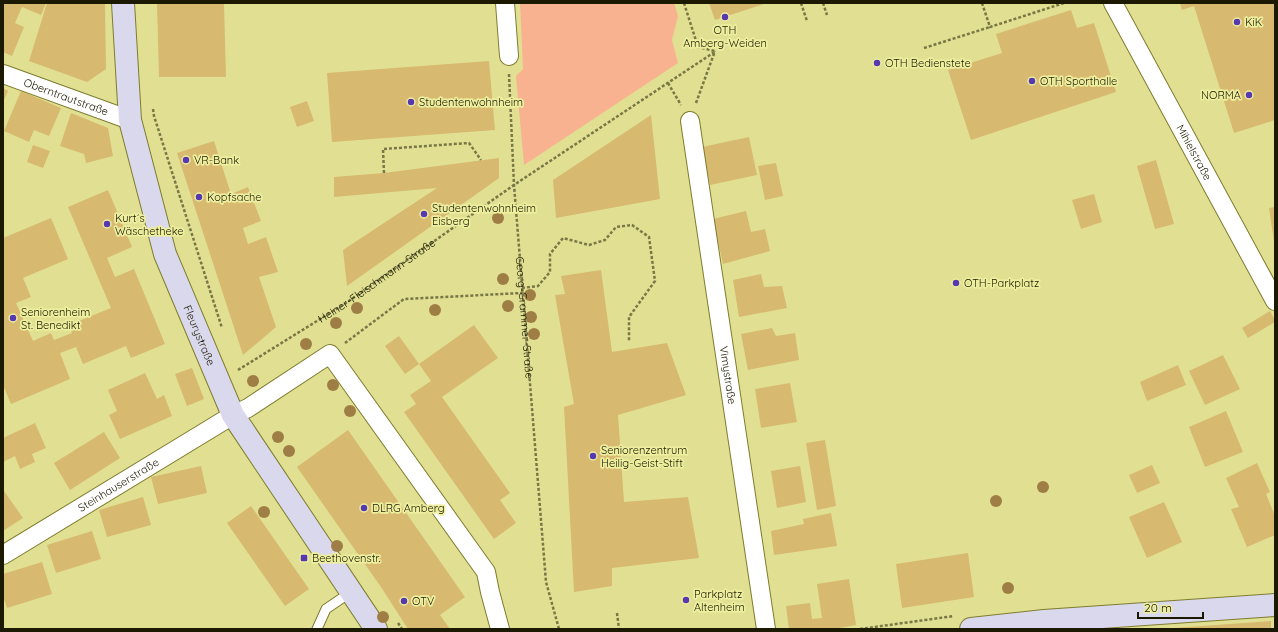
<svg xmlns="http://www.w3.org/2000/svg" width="1278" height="632" font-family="Quicksand,sans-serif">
<rect width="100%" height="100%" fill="#e1e092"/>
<path fill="#f8b28f" d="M520,3h154l4,13 -6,24 6,23 -154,102 -8,-89 7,-7z"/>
<g fill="#d7b96f">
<path d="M3,3h43l-5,12 -19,-8 -7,16 9,4 -12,29 -9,-4z"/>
<path d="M47,3h58l1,66 -19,13 -58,-21z"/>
<path d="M157,3h67l2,74h-67z"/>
<path d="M709,3h58l-52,17z"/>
<path d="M1180,3h95v117l-41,13 -40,-127 -12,4z"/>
<path d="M1071,10l6,18 17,-5 22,69 -145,48 -23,-70 54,-17 -6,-19z"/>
<path d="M489,61l6,69 -163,12 -5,-69z"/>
<path d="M3,88l5,3 -5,11z"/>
<path d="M21,91l40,17 -12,28 -15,-6 -5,12 -25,-11z"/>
<path d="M307,101l7,20 -17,6 -7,-20z"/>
<path d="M71,113l37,15 5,28 -27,7 -2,-9 -24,-8z"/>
<path d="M651,115l9,84 -104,19 -3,-38z"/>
<path d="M749,137l8,38 -47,10 -8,-38z"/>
<path d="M214,141l17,53 17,-7 13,34 -18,7 5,16 18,-7 12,35 -19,5 17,50 -33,28 -66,-202z"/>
<path d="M33,145l17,6 -7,17 -16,-6z"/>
<path d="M499,158v20l-152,108 -4,-36 94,-62 -103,9v-20l50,-4z"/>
<path d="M1156,160l18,64 -19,5 -18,-63z"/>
<path d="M776,163l7,33 -18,4 -7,-34z"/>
<path d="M108,190l24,57 -25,11 8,19 19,-8 31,75 -34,14 -5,-12 -43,18 -7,-17 -16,6 10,26 -59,25 -8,-19v-147l48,-20 17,41 -45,19 8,19 -15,6 17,38 18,-8 3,7 18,-7 -3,-8 42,-17 -43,-101z"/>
<path d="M1094,194l8,28 -21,7 -9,-29z"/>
<path d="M1275,207v35h-1l-5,-34z"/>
<path d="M746,211l5,21 14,-3 5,22 -47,13 -10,-45z"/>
<path d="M601,270l11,82 55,-9 19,52 -68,20 6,87 64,-5 11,61 -87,10v18l-38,6 -10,-185 10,-3 -19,-109 10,-1 -4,-18z"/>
<path d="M761,274l3,13 18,-1 5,22 -48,9 -6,-37z"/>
<path d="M1270,311l5,9v2l-27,16 -6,-10z"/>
<path d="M474,325l24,33 -56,39 68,96 -10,7 16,23 -22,16 -90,-127 12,-8 -6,-9 21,-14 -12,-17z"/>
<path d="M772,328l4,8 19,-3 4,27 -51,10 -7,-36z"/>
<path d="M399,336l20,28 -14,10 -20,-28z"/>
<path d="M1223,355l17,34 -35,16 -16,-34z"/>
<path d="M1178,365l8,20 -39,16 -7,-19z"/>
<path d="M192,368l12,31 -17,7 -12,-32z"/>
<path d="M145,373l12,26 7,-4 8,21 -52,23 -11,-24 8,-4 -9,-21z"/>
<path d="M790,383l7,39 -36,6 -6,-39z"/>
<path d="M1226,411l17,41 -38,15 -16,-40z"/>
<path d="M35,423l11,25 -14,6 3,8 -15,7 -5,-13 -12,6v-24z"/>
<path d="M348,430l117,167 -25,18 10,14h-42l-27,-42 -84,-120z"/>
<path d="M104,432l16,26 -50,32 -16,-27z"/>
<path d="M825,440l11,66 -19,4 -11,-67z"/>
<path d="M1257,463l13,29 -4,2 9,22v19l-28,12 -16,-38 8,-2 -13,-29z"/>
<path d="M1152,465l8,18 -23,10 -8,-18z"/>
<path d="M201,466l6,27 -49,11 -7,-27z"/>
<path d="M800,466l6,36 -29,6 -6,-37z"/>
<path d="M4,491l19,27 -20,13v-39z"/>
<path d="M143,497l8,28 -44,12 -8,-27z"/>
<path d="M1164,502l18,40 -35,16 -18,-41z"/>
<path d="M251,506l58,83 -24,17 -58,-83z"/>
<path d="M831,513l6,33 -63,9 -3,-24 33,-7 -1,-5z"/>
<path d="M92,531l9,28 -45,14 -9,-28z"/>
<path d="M968,553l6,44 -72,11 -6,-44z"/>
<path d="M42,562l10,32 -45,14 -4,-12v-22z"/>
<path d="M849,579l7,46 -22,4h-45l-3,-23 24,-3 2,16 10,-1 -5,-34z"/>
<path d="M1271,621v8h-97v-1z"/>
</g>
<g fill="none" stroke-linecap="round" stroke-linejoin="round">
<g stroke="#7e7c2e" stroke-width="11">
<path id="lane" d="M317,629l9,-20 25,-17"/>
</g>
<g stroke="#7e7c2e" stroke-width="20">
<g id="street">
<path d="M505,3l4,53"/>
<path id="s3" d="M1113,3l162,298"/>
<path id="s4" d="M3,74l127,46"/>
<path id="s5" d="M690,121l76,508"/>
<path id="s6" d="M3,555l230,-140 15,-7 82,-54 156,218 4,20 10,37"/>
</g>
</g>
<g stroke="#7e7c2e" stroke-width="24">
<g id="secondary">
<path id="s7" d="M123,3l7,117 35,134 68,161 143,214"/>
<path d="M971,629l73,-8 231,-16"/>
</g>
</g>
<g stroke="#787745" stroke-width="2.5" stroke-dasharray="3 2" stroke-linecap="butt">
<path d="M684,3l14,44 17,4"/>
<path d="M801,3l6,18"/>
<path d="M823,3l4,12"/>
<path d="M982,3l8,24 74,-24"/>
<path d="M924,48l66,-21"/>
<path id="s1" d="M509,74l5,111 32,397 13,47"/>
<path d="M668,83l13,22"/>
<path d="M696,103l19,-52"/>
<path d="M153,109l1,7 68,212"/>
<path d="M384,173l-1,-24 86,-6 12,17"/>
<path d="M522,288l16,-2 12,-14v-18l13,-16 26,7 16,-5 11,-13 16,-2 17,12 6,44 -26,36v25"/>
<path d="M345,343l59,-44 118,-6"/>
<path id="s2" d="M238,370l108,-67 168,-118 202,-134"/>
<path d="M617,613l2,16"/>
<path d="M398,623l4,6"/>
<path d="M860,629l94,-13"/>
</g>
<use href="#lane" stroke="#fff" stroke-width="9"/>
<use href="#street" stroke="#fff" stroke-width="18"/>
<use href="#secondary" stroke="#dad8ec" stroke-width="22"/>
</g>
<g fill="#9f7e45">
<circle cx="498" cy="218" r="6"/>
<circle cx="503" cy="279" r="6"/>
<circle cx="530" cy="295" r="6"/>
<circle cx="508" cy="306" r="6"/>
<circle cx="357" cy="308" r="6"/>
<circle cx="435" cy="310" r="6"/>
<circle cx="531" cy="317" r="6"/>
<circle cx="336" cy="323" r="6"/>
<circle cx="534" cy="334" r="6"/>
<circle cx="306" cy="344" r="6"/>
<circle cx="253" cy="381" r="6"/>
<circle cx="333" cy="385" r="6"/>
<circle cx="350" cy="411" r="6"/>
<circle cx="278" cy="437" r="6"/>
<circle cx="289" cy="451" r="6"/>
<circle cx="1043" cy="487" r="6"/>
<circle cx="996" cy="501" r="6"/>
<circle cx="264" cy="512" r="6"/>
<circle cx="337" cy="546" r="6"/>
<circle cx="1008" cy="588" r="6"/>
<circle cx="383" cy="617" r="6"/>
</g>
<g fill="#5639b1" stroke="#eeee9f" stroke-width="1.5">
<circle cx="725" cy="17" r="4"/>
<circle cx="1237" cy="22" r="4"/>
<circle cx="877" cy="63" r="4"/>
<circle cx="1032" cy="81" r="4"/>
<circle cx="1249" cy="95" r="4"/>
<circle cx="411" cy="102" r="4"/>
<circle cx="186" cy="160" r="4"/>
<circle cx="199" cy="197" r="4"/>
<circle cx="424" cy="214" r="4"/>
<circle cx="107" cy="224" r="4"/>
<circle cx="956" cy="283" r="4"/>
<circle cx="13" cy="318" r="4"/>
<circle cx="593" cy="456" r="4"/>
<circle cx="364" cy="508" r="4"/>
<rect x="300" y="554" width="8" height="8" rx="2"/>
<circle cx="686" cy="600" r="4"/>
<circle cx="404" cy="601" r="4"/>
</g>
<g text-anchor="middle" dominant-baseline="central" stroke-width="3.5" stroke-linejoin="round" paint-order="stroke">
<g font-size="11" fill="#1b1a00" stroke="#eeee9f" text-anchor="start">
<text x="1245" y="22">KiK</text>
<text x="725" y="30" text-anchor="middle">OTH<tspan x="725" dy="13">Amberg-Weiden</tspan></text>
<text x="885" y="63">OTH Bedienstete</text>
<text x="1040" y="81">OTH Sporthalle</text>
<text x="1241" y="95" text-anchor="end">NORMA</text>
<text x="419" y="102">Studentenwohnheim</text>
<text x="194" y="160">VR-Bank</text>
<text x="207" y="197">Kopfsache</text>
<text x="432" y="208">Studentenwohnheim<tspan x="432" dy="13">Eisberg</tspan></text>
<text x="115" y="218">Kurt´s<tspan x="115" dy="13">Wäschetheke</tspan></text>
<text x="964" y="283">OTH-Parkplatz</text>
<text x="21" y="312">Seniorenheim<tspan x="21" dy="13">St. Benedikt</tspan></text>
<text x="601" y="450">Seniorenzentrum<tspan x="601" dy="13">Heilig-Geist-Stift</tspan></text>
<text x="372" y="508">DLRG Amberg</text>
<text x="312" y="558">Beethovenstr.</text>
<text x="694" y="594">Parkplatz<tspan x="694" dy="13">Altenheim</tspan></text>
<text x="412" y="601">OTV</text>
</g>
<g font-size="11" fill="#1b1a00" stroke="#eeee9f">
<text stroke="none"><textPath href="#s4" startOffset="67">Oberntrautstraße</textPath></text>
<text stroke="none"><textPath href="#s3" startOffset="170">Mihielstraße</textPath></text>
<text stroke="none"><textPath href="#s2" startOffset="165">Heiner-Fleischmann-Straße</textPath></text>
<text stroke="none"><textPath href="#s1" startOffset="244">Georg-Grammer-Straße</textPath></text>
<text stroke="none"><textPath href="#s7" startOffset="344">Fleurystraße</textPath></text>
<text stroke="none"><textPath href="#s5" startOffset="257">Vimystraße</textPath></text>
<text stroke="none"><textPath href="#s6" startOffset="135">Steinhauserstraße</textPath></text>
</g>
</g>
<rect width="1278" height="632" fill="none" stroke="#1b1a00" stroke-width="8"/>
<path d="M1138 612v6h65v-6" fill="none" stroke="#1b1a00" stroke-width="2"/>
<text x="1144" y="612" font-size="12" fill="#1b1a00" stroke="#eeee9f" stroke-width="3" paint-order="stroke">20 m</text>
</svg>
